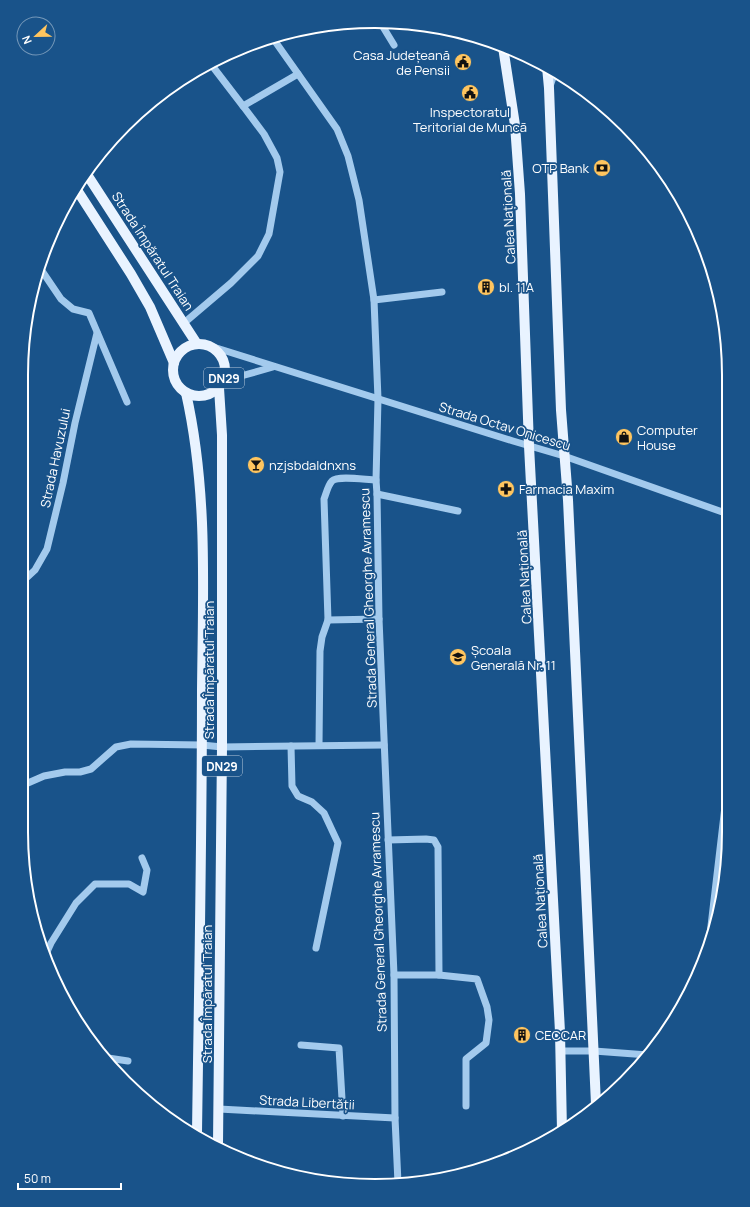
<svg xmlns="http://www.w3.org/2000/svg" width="750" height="1207" font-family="Manrope,sans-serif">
<rect width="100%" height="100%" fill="#19538a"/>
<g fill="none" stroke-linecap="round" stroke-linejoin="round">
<g stroke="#a3caed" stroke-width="7">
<path d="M380,22l14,23"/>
<path d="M272,37l65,92 11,27 11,44 15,100 4,99 -2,81 1,14 2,125 15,356 1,143 3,65"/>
<path d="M210,63l33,43"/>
<path d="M550,86l5,-14"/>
<path d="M40,268l21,31 12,10 16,4 38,89"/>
<path d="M374,300l68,-8"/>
<path d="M184,323l47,-40 27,-27 11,-22 11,-62 -3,-14 -13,-24 -21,-28 55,-32"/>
<path d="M210,346l303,95 51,15 164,58"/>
<path d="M223,381l50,-14"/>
<path d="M377,494l81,17"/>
<path d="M22,582l13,-12 12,-21 16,-66 12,-60 22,-90"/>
<path d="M328,620l51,-1"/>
<path d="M319,745l1,-94 2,-14 6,-17 -4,-121c2,-5 4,-14 8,-18 6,-6 35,-1 44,-1"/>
<path d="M291,746l1,40 6,10 14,6 12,11 14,30 -22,105"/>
<path d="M21,786l23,-10 21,-4h15l11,-3 25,-22 15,-3 71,1 20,2 162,-2"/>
<path d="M388,840l38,-1 8,1 4,7 1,128h-45"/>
<path d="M709,943l17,-145"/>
<path d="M45,956l6,-13 25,-40 19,-19h34l14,8 4,-22 -5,-12"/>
<path d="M702,968l3,-12"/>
<path d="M439,975l38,4 10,28 2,13 -3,23 -20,16v47"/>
<path d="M301,1045l38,3 4,68"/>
<path d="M561,1051h33l54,4"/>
<path d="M108,1058l20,3"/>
<path d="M219,1109l176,9"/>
</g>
<g stroke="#e9f3ff" stroke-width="10">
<path d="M503,47l12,78 5,69 9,252 31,586 2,99"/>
<path d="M547,67l2,21 12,322 7,90 28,604"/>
<path d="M86,173l111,171"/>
<path d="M77,190l54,84 19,33 24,56"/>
<circle cx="199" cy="370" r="26"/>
<path d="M186,393c22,98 17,197 16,297 0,148 -3,295 -5,443"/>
<path d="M218,1144l4,-397v-312l-3,-47"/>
</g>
</g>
<defs>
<g id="civic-disc" transform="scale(0.9)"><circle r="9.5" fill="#ffc55f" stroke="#19538a"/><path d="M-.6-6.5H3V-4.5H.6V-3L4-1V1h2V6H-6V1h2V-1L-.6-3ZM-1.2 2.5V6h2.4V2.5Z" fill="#111"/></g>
<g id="bank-disc" transform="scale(0.9)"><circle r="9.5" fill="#ffc55f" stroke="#19538a"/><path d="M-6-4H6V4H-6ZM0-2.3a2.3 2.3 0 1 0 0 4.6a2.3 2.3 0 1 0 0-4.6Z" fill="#111"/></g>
<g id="building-disc" transform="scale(0.9)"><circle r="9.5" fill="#ffc55f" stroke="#19538a"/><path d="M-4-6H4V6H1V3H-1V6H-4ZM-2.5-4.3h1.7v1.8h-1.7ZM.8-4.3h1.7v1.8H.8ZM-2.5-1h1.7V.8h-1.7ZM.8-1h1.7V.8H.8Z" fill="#111"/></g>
<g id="shop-disc" transform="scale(0.9)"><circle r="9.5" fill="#ffc55f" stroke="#19538a"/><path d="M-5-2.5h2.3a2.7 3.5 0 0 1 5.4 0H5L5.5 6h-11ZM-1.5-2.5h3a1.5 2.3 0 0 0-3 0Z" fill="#111"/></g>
<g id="bar-disc" transform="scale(0.9)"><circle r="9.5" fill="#ffc55f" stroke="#19538a"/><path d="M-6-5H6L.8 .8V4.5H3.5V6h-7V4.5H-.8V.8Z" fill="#111"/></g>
<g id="pharmacy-disc" transform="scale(0.9)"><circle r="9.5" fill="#ffc55f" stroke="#19538a"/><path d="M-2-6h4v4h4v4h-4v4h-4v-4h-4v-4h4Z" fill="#111"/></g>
<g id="school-disc" transform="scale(0.9)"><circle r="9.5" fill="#ffc55f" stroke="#19538a"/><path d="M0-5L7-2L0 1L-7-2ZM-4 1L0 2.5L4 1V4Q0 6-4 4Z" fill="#111"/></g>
</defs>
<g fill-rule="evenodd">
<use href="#civic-disc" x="463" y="62"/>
<use href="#civic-disc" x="470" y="93"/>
<use href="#bank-disc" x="602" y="168"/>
<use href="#building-disc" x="486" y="287"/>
<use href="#shop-disc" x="624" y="437"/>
<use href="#bar-disc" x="256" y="465"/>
<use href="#pharmacy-disc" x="506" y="489"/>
<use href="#school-disc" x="458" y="657"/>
<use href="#building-disc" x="522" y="1035"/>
</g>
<g text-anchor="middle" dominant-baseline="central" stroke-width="3.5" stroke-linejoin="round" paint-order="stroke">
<g fill="#19538a" stroke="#bacbdc" stroke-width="1">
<rect x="204" y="368" width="40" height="20" rx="3"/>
<rect x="202" y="756" width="40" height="20" rx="3"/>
</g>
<g font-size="12" font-weight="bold" fill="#fff">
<text x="224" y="378">DN29</text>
<text x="222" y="766">DN29</text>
</g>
<g font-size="13" fill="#fff" stroke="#19538a" text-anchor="start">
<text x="450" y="55" text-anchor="end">Casa Județeană<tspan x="450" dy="15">de Pensii</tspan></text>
<text x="470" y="112" text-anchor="middle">Inspectoratul<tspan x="470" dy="15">Teritorial de Muncã</tspan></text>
<text x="589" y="168" text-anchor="end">OTP Bank</text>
<text x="499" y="287">bl. 11A</text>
<text x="637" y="430">Computer<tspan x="637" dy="15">House</tspan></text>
<text x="269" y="465">nzjsbdaldnxns</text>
<text x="519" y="489">Farmacia Maxim</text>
<text x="471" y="650">Școala<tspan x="471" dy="15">Generală Nr. 11</tspan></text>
<text x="535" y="1035">CECCAR</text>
</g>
<g font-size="13" fill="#fff" stroke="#19538a">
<text transform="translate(508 217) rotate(-93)">Calea Națională</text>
<text transform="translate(153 251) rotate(57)">Strada Împăratul Traian</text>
<text transform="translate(505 426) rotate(17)">Strada Octav Onicescu</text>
<text transform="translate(55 458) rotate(-78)">Strada Havuzului</text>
<text transform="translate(524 577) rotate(-93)">Calea Națională</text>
<text transform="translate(368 598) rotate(-92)">Strada General Gheorghe Avramescu</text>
<text transform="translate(209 670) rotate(-90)">Strada Împăratul Traian</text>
<text transform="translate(540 901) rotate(-93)">Calea Națională</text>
<text transform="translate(378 922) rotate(-92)">Strada General Gheorghe Avramescu</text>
<text transform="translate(207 994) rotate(-90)">Strada Împăratul Traian</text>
<text transform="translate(307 1102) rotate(3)">Strada Libertății</text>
</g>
</g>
<path d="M0 0H750V1207H0ZM375 28H375A347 347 0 0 1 722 375V832A347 347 0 0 1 375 1179H375A347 347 0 0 1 28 832V375A347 347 0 0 1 375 28Z" fill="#19538a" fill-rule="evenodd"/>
<path fill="none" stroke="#fff" stroke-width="2" d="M375 28H375A347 347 0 0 1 722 375V832A347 347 0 0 1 375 1179H375A347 347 0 0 1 28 832V375A347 347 0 0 1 375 28Z"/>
<g transform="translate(36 36) rotate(248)"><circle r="19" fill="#19538a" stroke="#7598b9"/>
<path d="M0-3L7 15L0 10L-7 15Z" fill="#ffc55f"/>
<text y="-6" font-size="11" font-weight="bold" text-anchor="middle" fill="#ffffff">N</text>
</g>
<path d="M18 1183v6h103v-6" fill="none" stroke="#ffffff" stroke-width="2"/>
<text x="24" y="1183" font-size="12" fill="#ffffff" stroke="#19538a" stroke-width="3" paint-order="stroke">50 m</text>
</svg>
